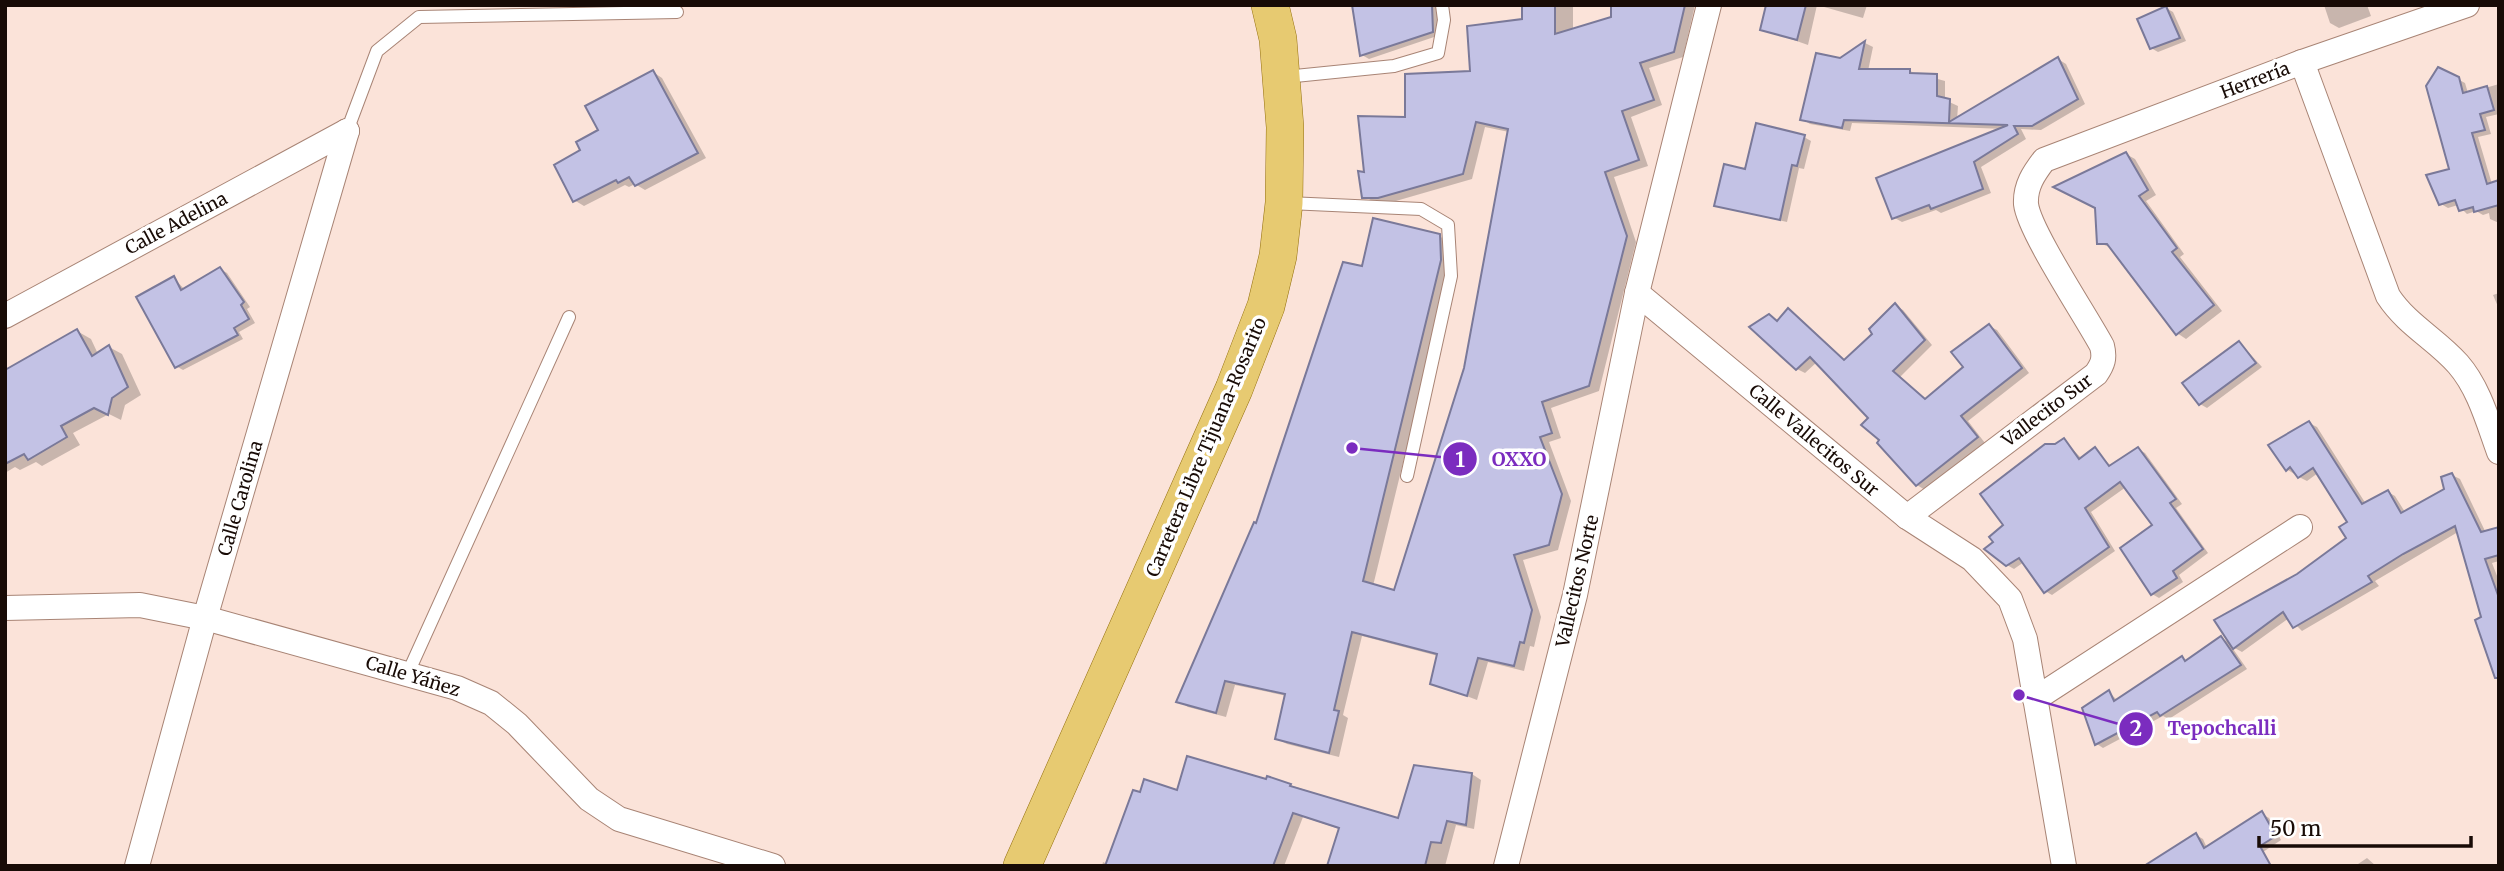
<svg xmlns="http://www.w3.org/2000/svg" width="2504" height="871" font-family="Merriweather,serif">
<rect width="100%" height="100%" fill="#fbe3d9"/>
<g fill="#0003">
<path d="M1354,5h84l2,30 -71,24 -7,-4z"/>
<path d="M1523,5h50v26l40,-13v-13h82l-12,52 -34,11 13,37 -31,12 17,49 -34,11 22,65 -37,149 -48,17 10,30 -12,4 22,59 -13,49 -35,10 18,57 -7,30 -4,-1 -6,25 -36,-9 -11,38 -45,-17 6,-27 -76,-20 -19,79 5,3 -9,39 -52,-13 -10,-5 10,-43 -52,-11 -9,32 -38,-10 -10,-6 80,-176 105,-256 76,-33 10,6 2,24 -78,320 22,6 71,-224 43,-236 -24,-5 -13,52 -83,24 -15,-1 -10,-6 2,-22 41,-55 65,-46 52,-52z"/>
<path d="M1766,5h101l-4,13 -46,-13 -9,40 -46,-16z"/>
<path d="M2324,5h43l4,11 -32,12 -9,-5z"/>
<path d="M2166,8l7,4 13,29 -28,11 -7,-4z"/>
<path d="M1865,43l8,4 -5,24h41l36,10v19l13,6 -1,14 101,-61 8,5 19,40 -44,26 -20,-1 5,10 -45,28 10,26 -50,20 -5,-3 -34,12 -9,-5 111,-88 -152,-6 -2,8 -40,-7 -8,-5 39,-59z"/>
<path d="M2439,69l26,14 3,10 31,-9v30l-13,3 5,17 -13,3 14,47 7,-2v41l-9,-4 -1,-6 -6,2 -7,-4 -9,3 -9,-9 -10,3 -7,-4 10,-34z"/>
<path d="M653,72l9,6 44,80 -61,32 -10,-6 -6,3 -4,-2 -41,21 -10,-6 9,-49z"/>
<path d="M1804,137l7,4 -7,28 -5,-1 -12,54 -71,-16z"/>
<path d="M2126,154l9,5 21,36 -10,6 38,53 -4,3 42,54 -36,28 -9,-6 -65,-85 -13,-5z"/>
<path d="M220,269l7,4 23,34 -3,2 8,14 -16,9 4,7 -60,31 -7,-4 -2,-88 11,12z"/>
<path d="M2499,293v16l-6,-14z"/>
<path d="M1895,306l8,4 29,35 -32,32 27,23 38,-32 24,-42 8,4 32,43 -61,48 17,22 -60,47 -8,-5 -35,-45 -12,-22 -53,-56 -12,11 -8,-4 -28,-53 10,6 9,-11 8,4 50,46 29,-27z"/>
<path d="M77,331l14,8 7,15 11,-7 13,7 19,41 -16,10 -4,15 -12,-6 -36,19 7,12 -38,21 -6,-4 -16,8 -5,-3 -10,6v-102z"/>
<path d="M2240,343l22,24 -55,41 -7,-4z"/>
<path d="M2309,423l8,4 49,77 22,-12 7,4 10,16 41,-22 6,-15 8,4 26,54 13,-3v31l-7,2 7,18v72l-22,-33 5,-4 -24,-84 -83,49 4,5 -77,45 -13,-13 -47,34 -11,-6 16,23 -78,50 -6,-3 -60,32 -6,-4 12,-52 9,9 64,-43 5,3 34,-23 11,6 66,-69 50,-36 1,-16 -31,-50 -11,8 -8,-4 -11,-7 -17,-24z"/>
<path d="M2064,440l18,19 13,-9 17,17 26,-18 7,4 37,51 -6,4 32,45 -29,22 4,7 -24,16 -7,-4 2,-68 -28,-39 -35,25 24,39 -63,44 -7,-4 -21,-29 -10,7 -7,-4 -12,-23 61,-96z"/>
<path d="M1472,774l9,6 -7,49 -18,-4 -11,41h-116l11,-37 -37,-12 -19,49h-182l1,-4 4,2 34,-70 149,-9 109,35z"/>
<path d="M2262,814l7,4 12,22 -39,26h-95l49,-31 7,4 4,9z"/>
<path d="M2367,858l9,8h-21z"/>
</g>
<g fill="#c3c2e5" stroke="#7a7999" stroke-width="2">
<path d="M1352,5h80l1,27 -73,24z"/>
<path d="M1522,5h33v29l56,-17v-12h74l-11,47 -34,11 14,37 -32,11 17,49 -34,12 22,64 -38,150 -47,16 10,31 -12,4 22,57 -13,51 -35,10 18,55 -8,33 -4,-1 -6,24 -36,-8 -11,38 -37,-12 7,-30 -85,-22 -18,78 5,1 -10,42 -54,-14 10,-45 -60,-13 -9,32 -40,-11 78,-180 2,1 87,-261 19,4 11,-48 67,16 1,26 -78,321 31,9 70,-222 44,-239 -32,-7 -13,52 -85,24h-16l-4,-27 6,1 -6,-56 47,1v-43l65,-3 -3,-45 55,-7z"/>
<path d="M1766,5h40l-9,35 -37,-10z"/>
<path d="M2166,6l14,32 -30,11 -13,-30z"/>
<path d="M1865,41l-6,28h51v4l27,1v22l13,3 -1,23 109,-65 20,42 -46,27h-18l4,8 -44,28 9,27 -52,20 -2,-4 -37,14 -16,-41 132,-53 -164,-5 -2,8 -42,-8 16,-67 24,5z"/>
<path d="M2438,67l21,10 4,16 24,-7 7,24 -14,4 5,16 -13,3 15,51 12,-4v25l-25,7 -1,-5 -14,4 -4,-11 -16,5 -13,-30 23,-6 -23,-83z"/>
<path d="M653,70l45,83 -63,33 -6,-9 -11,6 -2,-3 -43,22 -19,-37 26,-15 -4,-8 22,-12 -13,-24z"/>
<path d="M1756,123l49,12 -8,31 -5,-1 -12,55 -66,-14 10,-42 21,5z"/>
<path d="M2126,152l22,38 -9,6 38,52 -5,4 42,53 -38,30 -69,-91h-10l-2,-36 -42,-21z"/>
<path d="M220,267l24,35 -3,3 8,14 -15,9 4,7 -63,33 -39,-71 38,-21 7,14z"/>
<path d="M1895,303l30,37 -32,31 32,28 38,-32 -12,-15 38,-28 33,44 -61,48 17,21 -62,49 -39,-43 2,-3 -18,-15 7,-7 -58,-61 -14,13 -47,-43 20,-13 8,7 11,-13 56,52 28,-26 -3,-5z"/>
<path d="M77,329l15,27 17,-11 19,42 -16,11 -4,17 -14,-7 -33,18 6,11 -39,23 -4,-6 -19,10v-94z"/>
<path d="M2239,341l17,22 -57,42 -17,-22z"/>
<path d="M2309,421l53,83 26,-14 13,23 43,-24 -3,-12 11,-4 29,59 18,-5v28l-14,4 14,39v80h-4l-20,-58 6,-3 -26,-91 -52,28 -35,22 4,6 -79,46 -10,-16 -50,37 -19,-29 83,-46 49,-36 -7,-11 8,-5 -34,-54 -15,10 -8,-11 -4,4 -18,-26z"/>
<path d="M2064,438l15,21 16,-12 14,19 29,-19 38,52 -6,4 33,46 -30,22 4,7 -26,17 -31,-47 32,-23 -32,-43 -35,26 24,39 -65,46 -25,-35 -13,8 -22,-17 9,-7 -4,-5 14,-12 -23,-31 65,-50h10z"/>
<path d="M2221,636l20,29 -81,51 -3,-4 -62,33 -13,-37 27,-18 5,11 68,-45 3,5z"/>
<path d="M1187,756l79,23 1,-3 24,8 -1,2 108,32 16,-53 58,8 -6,52 -19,-4 -6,22 -10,-1 -6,24h-98l12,-38 -46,-15 -20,53h-168l28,-76 7,2 4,-13 33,11z"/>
<path d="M2262,811l14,25 -16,10 11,20h-127l52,-33 8,15z"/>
</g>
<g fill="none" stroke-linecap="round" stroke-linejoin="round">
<g stroke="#a88475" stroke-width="14">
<g id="lane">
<path d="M1285,77l109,-11 44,-13 6,-33 -2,-15"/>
<path d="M347,131l30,-80 42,-34 258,-5"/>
<path d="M1288,203l133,6 27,16 3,51 -44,200"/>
<path d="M408,673l161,-356"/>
</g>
</g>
<g stroke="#a88475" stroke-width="26">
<g id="street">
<path d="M2302,62l86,234c19,29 48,43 70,68 21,24 30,58 41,88"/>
<path d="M1637,293l270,224 65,42 38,40 15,40 39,227"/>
<path d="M5,316l342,-185"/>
<path d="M1907,517l189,-143c7,-10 9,-16 6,-28 -16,-30 -73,-115 -76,-142 -1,-18 8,-31 18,-44l258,-98 165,-57"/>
<path d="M5,608l135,-3 65,13 252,70 34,15 26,21 72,75 30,20 154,47"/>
<path d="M2035,699l265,-172"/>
<path d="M137,866l68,-248 142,-487"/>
<path d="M1506,866l69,-271 62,-302 72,-288"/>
</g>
</g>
<g stroke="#94700e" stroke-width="38">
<path id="primary" d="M1022,866l212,-477 32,-83 12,-50 6,-53 1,-76 -7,-88 -8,-34"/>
</g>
<use href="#lane" stroke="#fff" stroke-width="12"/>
<use href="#street" stroke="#fff" stroke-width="24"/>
<use href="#primary" stroke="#e7ca71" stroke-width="37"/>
</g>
<g text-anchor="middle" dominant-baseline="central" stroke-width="7" stroke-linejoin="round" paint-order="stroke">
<g font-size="18" fill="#180b06" stroke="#fff">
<text transform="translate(2255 80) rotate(-21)">Herrería</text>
<text transform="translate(176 223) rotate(-28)">Calle Adelina</text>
<text transform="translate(2047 410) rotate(-37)">Vallecito Sur</text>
<text transform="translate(1814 440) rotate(40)">Calle Vallecitos Sur</text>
<text transform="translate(1206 447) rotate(-67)">Carretera Libre Tijuana-Rosarito</text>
<text transform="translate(240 498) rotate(-74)">Calle Carolina</text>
<text transform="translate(1577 581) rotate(-77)">Vallecitos Norte</text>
<text transform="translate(413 676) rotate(17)">Calle Yáñez</text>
</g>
</g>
<path fill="none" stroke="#7b2cbf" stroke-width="2.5" d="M1352 448L1460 459M2019 695L2136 729"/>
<g fill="#7b2cbf" stroke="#fff" stroke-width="2.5">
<circle cx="1352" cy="448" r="7"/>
<circle cx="2019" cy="695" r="7"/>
<circle cx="1460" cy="459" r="18"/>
<circle cx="2136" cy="729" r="18"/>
</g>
<g font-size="21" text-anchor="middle" font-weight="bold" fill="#fff">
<text x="1460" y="467">1</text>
<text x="2136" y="736">2</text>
</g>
<g font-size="19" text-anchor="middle" font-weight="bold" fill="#7b2cbf" stroke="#fff" stroke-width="7" stroke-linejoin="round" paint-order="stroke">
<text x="1519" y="466">OXXO</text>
<text x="2222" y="735">Tepochcalli</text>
</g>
<rect width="2504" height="871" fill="none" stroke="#180b06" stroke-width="14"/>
<path d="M2259 836v10h212v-10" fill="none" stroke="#180b06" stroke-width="3.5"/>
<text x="2270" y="836" font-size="21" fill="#180b06" stroke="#ffffff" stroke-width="5" paint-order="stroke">50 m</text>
</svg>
